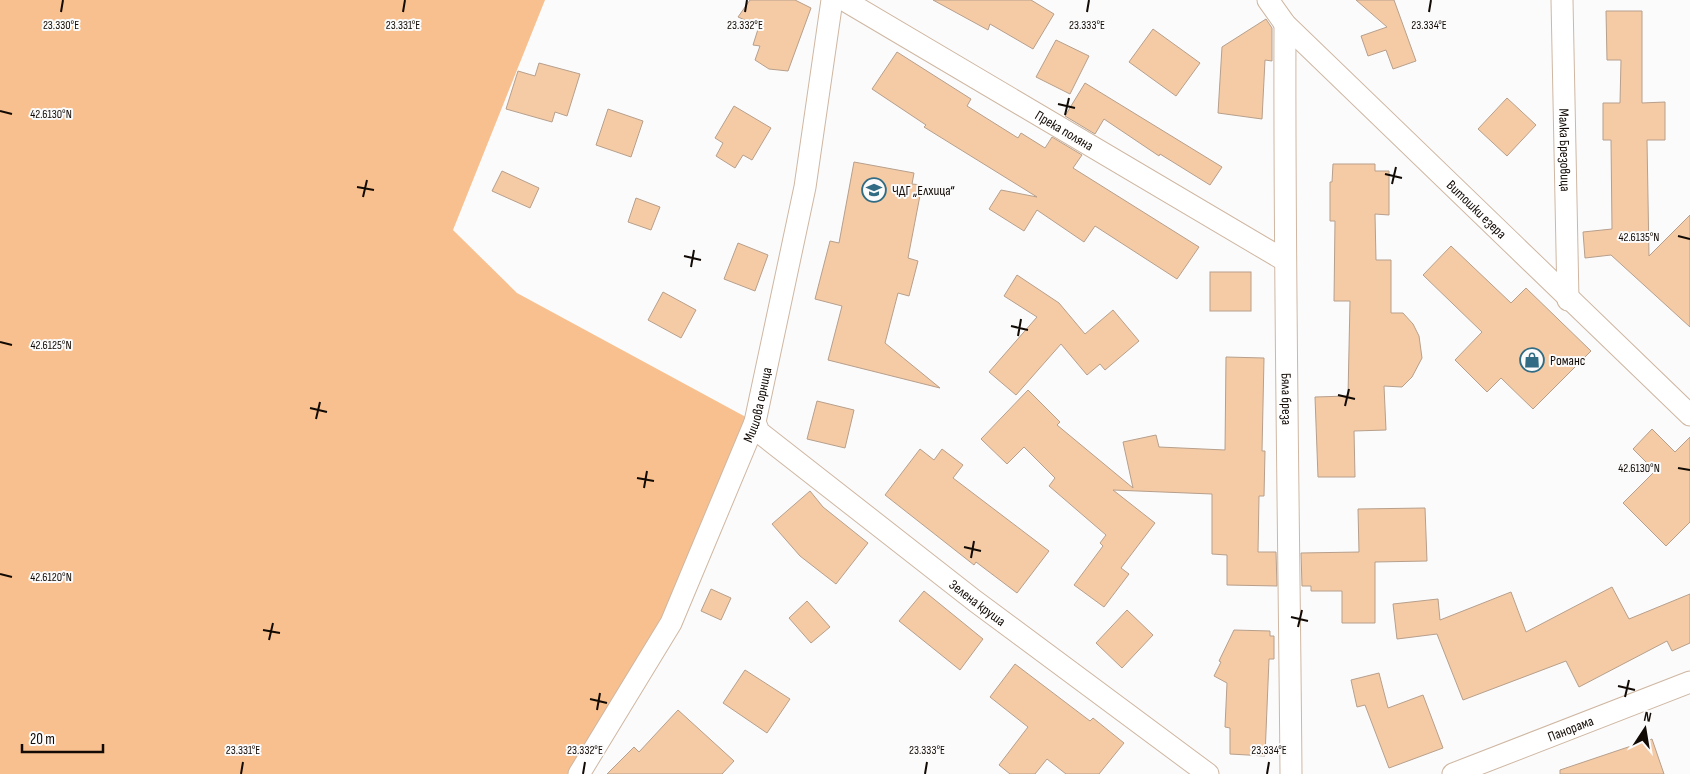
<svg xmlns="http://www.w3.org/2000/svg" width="1690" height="774" font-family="'Sofia Sans Condensed',sans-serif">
<rect width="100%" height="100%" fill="#fbfbfb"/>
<path fill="#f8c08e" d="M0,0h545l-92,230 64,63 238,129 -84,201 -92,151h-579z"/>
<g fill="#f5cba6" stroke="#b79f8b">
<path d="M750,0h45l16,8 -23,63 -19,-2 -14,-9 5,-14 -7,-1 6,-19 -21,-9z"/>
<path d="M933,0h98l23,14 -21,35 -43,-25 -2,6z"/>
<path d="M1356,0h38l22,61 -23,8 -7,-19 -18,6 -7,-20 26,-9z"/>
<path d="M1606,11h36v92l23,-1v38h-18l2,116 41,-41v112l-79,-72 -26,3 -2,-26 29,-3 -1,-89h-8v-37h17l1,-43h-14z"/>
<path d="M1266,19l6,9v33l-7,-1 -3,59 -44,-6 4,-66z"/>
<path d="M1153,29l47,34 -24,33 -47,-34z"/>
<path d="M1056,40l33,16 -19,38 -34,-17z"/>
<path d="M897,52l74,47 -4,7 51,32 3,-5 24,15 7,-11 30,18 -9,13 126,79 -22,32 -82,-53 -11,16 -47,-32 -13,21 -35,-22 12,-19 36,7 -113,-70 2,-2 -54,-36z"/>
<path d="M539,63l41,11 -13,42 -12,-4 -3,10 -46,-13 12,-38 17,5z"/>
<path d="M1085,83l137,84 -12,18 -50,-31 -1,2 -55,-37 -9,15 -30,-18z"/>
<path d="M1507,98l29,27 -29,31 -29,-27z"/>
<path d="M734,106l37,22 -19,32 -9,-5 -8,13 -19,-12 7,-13 -8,-5z"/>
<path d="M608,109l35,12 -12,36 -35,-12z"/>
<path d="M854,162l60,11 -2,11 10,1 -14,73 10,3 -9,35 -11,-3 -13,50 55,45 -112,-28 14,-54 -27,-7 15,-58 9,2z"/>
<path d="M1333,164h42v7h14v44l-14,-1 1,46h15v53h12l10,11 6,12 3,22 -10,19 -10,10 -18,-1 2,44 -32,1 1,46h-37l-3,-80 33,-1 2,-95h-16l1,-80h-5v-39h2z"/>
<path d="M502,171l37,17 -9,20 -38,-17z"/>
<path d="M636,198l24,9 -9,23 -23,-8z"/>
<path d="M738,243l30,12 -13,36 -31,-12z"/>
<path d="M1451,246l60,57 15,-15 65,63 -58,58 -32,-31 -14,14 -32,-32 27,-28 -59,-57z"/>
<rect x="1210" y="272" width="41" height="39"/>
<path d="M1017,275l42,28 26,31 28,-24 26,31 -34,29 -5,-6 -13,11 -26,-31 -45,51 -27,-23 48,-55 -33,-21z"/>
<path d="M663,292l33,18 -15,28 -33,-18z"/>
<path d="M1226,357l38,1 -2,93h3l-1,45h-5l-1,56h18l1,34 -50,-1v-30l-15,-1v-60l-99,-4 42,33 -34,45 8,6 -25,33 -30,-22 29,-39 -3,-3 6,-8 -57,-49 6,-8 -31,-31 -17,17 -26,-25 47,-49 32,32 -3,3 76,63 -10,-46 33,-7 3,12 66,3z"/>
<path d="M817,401l37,9 -9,38 -38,-9z"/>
<path d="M1652,429l23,23 15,-15v85l-24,24 -43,-43 32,-32 -22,-22z"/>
<path d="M920,449l14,11 8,-11 21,16 -10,13 96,73 -32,42 -41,-31 -2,3 -89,-70z"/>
<path d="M810,491l13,16 45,36 -32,41 -36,-28 -28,-32z"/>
<path d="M1425,508l2,53 -52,1v61h-33v-32h-31v-5h-9l-1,-33 58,-1 -1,-43z"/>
<path d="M1612,587l17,32 61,-25v49l-18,8 -5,-10 -88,46 -13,-26 -103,39 -26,-66 -40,5 -4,-35 45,-5 2,21 71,-28 15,40z"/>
<path d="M711,589l20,9 -10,22 -20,-9z"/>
<path d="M924,591l59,48 -23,31 -61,-49z"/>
<path d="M807,601l23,26 -19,16 -22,-25z"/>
<path d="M1127,610l26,25 -31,33 -26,-25z"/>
<path d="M1234,630l36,1v5h4v23h-5l-4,97 -35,-2v-26l-5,-1 2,-44 -13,-7 7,-14 -2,-1z"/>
<path d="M1015,664l75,57 3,-3 31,25 -25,31h-33l-19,-15 -12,15h-25l-11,-9 29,-38 -38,-30z"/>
<path d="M745,670l45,29 -23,34 -44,-30z"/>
<path d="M1379,673l9,35 35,-13 20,53 -54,20 -24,-63 -8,2 -6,-27z"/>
<path d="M678,710l56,51 -12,13h-115l27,-27 5,5z"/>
<path d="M1652,739l12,35h-104v-4z"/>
</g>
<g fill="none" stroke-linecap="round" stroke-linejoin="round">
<g stroke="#cfb7a2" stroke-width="23">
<g id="street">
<path id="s1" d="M844,0l440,260"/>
<path id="s2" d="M1268,0l17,24 405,391"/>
<path id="s3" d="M1562,0l6,300"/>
<path id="s4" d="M1285,24c-1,250 4,500 6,750"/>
<path id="s5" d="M755,422l4,10 216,169 233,173"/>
<path id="s6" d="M579,774l92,-151 84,-201 50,-235 27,-187"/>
<path id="s7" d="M1453,774l237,-92"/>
</g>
</g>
<use href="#street" stroke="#fff" stroke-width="21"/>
</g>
<path fill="none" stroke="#120a04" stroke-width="2" d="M61,12l2,-12M403,12l2,-12M745,12l2,-12M1087,12l2,-12M1429,12l2,-12M1058,104l17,4M0,111l12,3M1065,115l4,-17M1385,174l17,4M1392,184l4,-17M357,187l17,3M363,197l4,-17M1678,236l12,3M684,256l17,4M691,267l3,-17M1011,326l17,4M1018,336l3,-17M0,342l12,3M1338,395l17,4M1345,406l4,-17M310,408l17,4M316,419l4,-17M1678,468l12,2M637,478l17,3M644,488l3,-17M964,547l17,4M971,558l3,-17M0,574l12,3M1291,617l17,4M1298,627l4,-17M263,630l17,3M269,640l4,-17M1618,686l17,4M1625,697l4,-17M590,699l17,4M597,710l3,-17M241,774l2,-12M583,774l2,-12M925,774l2,-12M1267,774l2,-12"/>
<defs>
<g id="school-ring" transform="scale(1.25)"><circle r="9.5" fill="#fbfbfb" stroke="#316c84" stroke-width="1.5"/><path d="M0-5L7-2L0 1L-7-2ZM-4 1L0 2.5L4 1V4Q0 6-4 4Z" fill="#316c84"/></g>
<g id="shop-ring" transform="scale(1.25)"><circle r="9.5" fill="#fbfbfb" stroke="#316c84" stroke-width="1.5"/><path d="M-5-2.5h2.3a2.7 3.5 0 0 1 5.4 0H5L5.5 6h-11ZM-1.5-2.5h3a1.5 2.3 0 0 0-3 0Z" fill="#316c84"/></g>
</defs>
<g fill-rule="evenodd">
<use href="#school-ring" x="874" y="190"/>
<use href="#shop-ring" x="1532" y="360"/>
</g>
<g text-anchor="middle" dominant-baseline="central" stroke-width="4" stroke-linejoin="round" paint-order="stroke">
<g font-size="14" fill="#120a04" stroke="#fbfbfb">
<text stroke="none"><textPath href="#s1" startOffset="256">Прека поляна</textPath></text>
<text stroke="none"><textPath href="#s3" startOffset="150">Малка Брезовица</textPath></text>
<text stroke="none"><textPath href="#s2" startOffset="296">Витошки езера</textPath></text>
<text stroke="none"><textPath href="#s4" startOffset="375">Бяла бреза</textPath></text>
<text stroke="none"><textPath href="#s6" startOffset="412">Мишова орница</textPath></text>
<text stroke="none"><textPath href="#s5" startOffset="288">Зелена круша</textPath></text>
<text stroke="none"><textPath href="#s7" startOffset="126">Панорама</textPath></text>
</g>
<g font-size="14" fill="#120a04" stroke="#fbfbfb" text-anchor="start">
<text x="892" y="190">ЧДГ „Елхица“</text>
<text x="1550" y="360">Романс</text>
</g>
</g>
<g font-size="12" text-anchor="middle" fill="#120a04" stroke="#fbfbfb" stroke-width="4" stroke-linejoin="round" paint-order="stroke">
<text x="61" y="29">23.330°E</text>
<text x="403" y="29">23.331°E</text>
<text x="745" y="29">23.332°E</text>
<text x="1087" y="29">23.333°E</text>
<text x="1429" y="29">23.334°E</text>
<text x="51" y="118">42.6130°N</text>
<text x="1639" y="241">42.6135°N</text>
<text x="51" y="349">42.6125°N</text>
<text x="1639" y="472">42.6130°N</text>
<text x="51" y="581">42.6120°N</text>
<text x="243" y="754">23.331°E</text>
<text x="585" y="754">23.332°E</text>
<text x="927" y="754">23.333°E</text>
<text x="1269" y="754">23.334°E</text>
</g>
<g transform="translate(1645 729) rotate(12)" stroke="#fbfbfb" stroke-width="4" paint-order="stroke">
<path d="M0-4L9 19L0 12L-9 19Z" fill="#120a04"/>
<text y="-8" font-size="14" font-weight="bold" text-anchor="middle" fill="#120a04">N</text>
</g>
<path d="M22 744v8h81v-8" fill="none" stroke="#120a04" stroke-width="2.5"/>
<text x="30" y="744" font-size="15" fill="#120a04" stroke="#fbfbfb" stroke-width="4" paint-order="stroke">20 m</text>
</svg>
